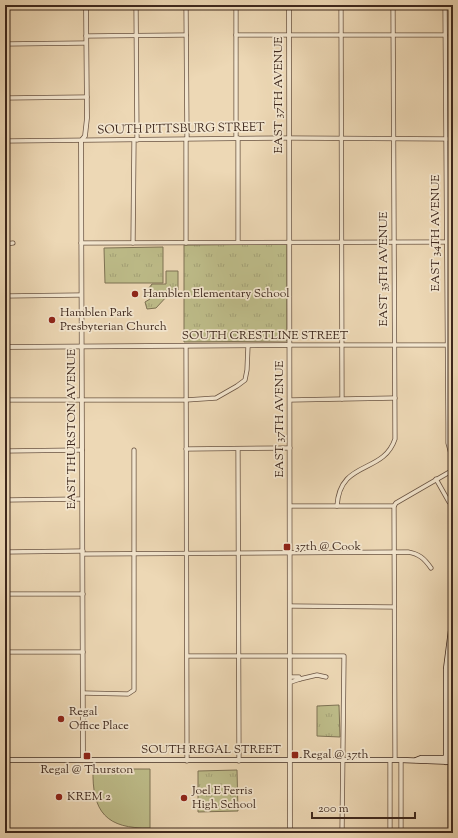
<svg xmlns="http://www.w3.org/2000/svg" width="458" height="838" font-family="'Sorts Mill Goudy',serif">
<defs>
<pattern id="grass-tufts" width="24" height="20" patternUnits="userSpaceOnUse"><rect width="24" height="20" fill="#bebd8a"/><path d="M3 7l-1-3M5 7V3M7 7l1-3M15 17l-1-3M17 17v-4M19 17l1-3" fill="none" stroke="#a4a277"/></pattern>
</defs>
<rect width="100%" height="100%" fill="#edd8b5"/>
<filter id="stains"><feTurbulence type="fractalNoise" baseFrequency=".005" numOctaves="4"/><feColorMatrix values="0 0 0 0 .2 0 0 0 0 .09 0 0 0 0 .02 0 0 0 .5 -.17"/></filter>
<radialGradient id="worn" r=".72"><stop offset=".6" stop-color="#630" stop-opacity="0"/><stop offset="1" stop-color="#630" stop-opacity=".3"/></radialGradient>
<g fill="url(#grass-tufts)" stroke="#7e7254">
<path d="M287,244v97l-103,1v-97z"/>
<path d="M163,247v36h-58l-1,-35z"/>
<path d="M166,271h12v19h-11l2,4 -13,14 -9,1 -2,-7 5,-3 -5,-6 7,-9h14z"/>
<path d="M339,705l1,32 -23,-1v-30z"/>
<path d="M237,770l1,41 -40,1v-41z"/>
</g>
<path fill="#bebd8a" stroke="#7e7254" d="M93,769h57v59c-44,1 -58,-16 -57,-59z"/>
<g fill="none" stroke-linecap="round" stroke-linejoin="round">
<g stroke="#6a5443" stroke-width="5">
<g id="minor">
<path d="M136,5l1,135"/>
<path d="M186,5l1,134"/>
<path d="M236,5v133"/>
<path d="M341,5l1,394"/>
<path d="M445,5l3,420v18l5,18"/>
<path d="M236,35h209"/>
<path d="M86,36l100,-1"/>
<path d="M5,44l81,-1"/>
<path d="M5,98l82,-1"/>
<path d="M186,139v104"/>
<path d="M5,141l284,-3 164,1"/>
<path d="M238,242v-104"/>
<path d="M81,243l365,-1"/>
<path d="M133,243l1,-103"/>
<path d="M5,244l8,-1"/>
<path d="M5,296l76,-1"/>
<path d="M290,345h163"/>
<path d="M186,346l1,415"/>
<path d="M5,400h181l30,-2 21,-12 8,-6 2,-10 1,-24"/>
<path d="M290,400l105,-2"/>
<path d="M186,449l104,-1"/>
<path d="M238,449l1,312"/>
<path d="M5,451l77,-1"/>
<path d="M436,479l13,23"/>
<path d="M5,500l77,-1"/>
<path d="M290,506h104l2,-3 57,-33"/>
<path d="M337,506c3,-47 46,-31 58,-67l-2,-434"/>
<path d="M394,506l1,254"/>
<path d="M5,552l78,-1"/>
<path d="M83,554l325,-2c11,2 16,6 23,16"/>
<path d="M5,594h78"/>
<path d="M290,606l104,1"/>
<path d="M5,632v40"/>
<path d="M5,652h78"/>
<path d="M188,656h156l-2,177"/>
<path d="M291,677h8l1,2 -9,3"/>
<path d="M300,679l17,-4 9,2"/>
<path d="M83,693l45,1 6,-4v-240"/>
<path d="M450,762v71"/>
<path d="M390,833v-73"/>
<path d="M401,833v-73"/>
</g>
</g>
<g stroke="#6a5443" stroke-width="5.5">
<g id="tertiary">
<path d="M289,5l1,828"/>
<path d="M5,347l285,-2"/>
<path d="M83,759l-2,-618 4,-5 2,-18 -1,-113"/>
</g>
</g>
<g stroke="#3e281d" stroke-width="6">
<g id="secondary">
<path d="M446,758v-89l7,-54"/>
<path d="M5,760h396l52,2"/>
<path d="M416,760l5,-2h26"/>
<path d="M446,762l4,-4v-85l3,-34"/>
</g>
</g>
<use href="#minor" stroke="#f3e6cf" stroke-width="3.5"/>
<use href="#tertiary" stroke="#f3e6cf" stroke-width="4"/>
<use href="#secondary" stroke="#f3e6cf" stroke-width="4.5"/>
</g>
<g fill="#8f2418" stroke="#f3e6cf" stroke-width="1.5">
<circle cx="135" cy="294" r="4"/>
<circle cx="52" cy="320" r="4"/>
<rect x="283" y="543" width="8" height="8" rx="2"/>
<circle cx="61" cy="719" r="4"/>
<rect x="291" y="751" width="8" height="8" rx="2"/>
<rect x="83" y="752" width="8" height="8" rx="2"/>
<circle cx="59" cy="797" r="4"/>
<circle cx="184" cy="798" r="4"/>
</g>
<g text-anchor="middle" dominant-baseline="central" stroke-width="3.5" stroke-linejoin="round" paint-order="stroke">
<g font-size="12" fill="#3e281d" stroke="#f3e6cf">
<text transform="translate(279 95) rotate(-90)">EAST 37TH AVENUE</text>
<text transform="translate(181 129) rotate(-1)">SOUTH PITTSBURG STREET</text>
<text transform="translate(436 233) rotate(-90)">EAST 34TH AVENUE</text>
<text transform="translate(384 269) rotate(-90)">EAST 35TH AVENUE</text>
<text x="265" y="336">SOUTH CRESTLINE STREET</text>
<text transform="translate(280 419) rotate(-90)">EAST 37TH AVENUE</text>
<text transform="translate(72 429) rotate(-90)">EAST THURSTON AVENUE</text>
<text x="211" y="750">SOUTH REGAL STREET</text>
</g>
<g font-size="12" fill="#3e281d" stroke="#f3e6cf" text-anchor="start">
<text x="143" y="294">Hamblen Elementary School</text>
<text x="60" y="313">Hamblen Park<tspan x="60" dy="14">Presbyterian Church</tspan></text>
<text x="295" y="547">37th @ Cook</text>
<text x="69" y="712">Regal<tspan x="69" dy="14">Office Place</tspan></text>
<text x="303" y="755">Regal @ 37th</text>
<text x="87" y="770" text-anchor="middle">Regal @ Thurston</text>
<text x="192" y="791">Joel E Ferris<tspan x="192" dy="14">High School</tspan></text>
<text x="67" y="797">KREM 2</text>
</g>
</g>
<rect width="458" height="838" fill="none" stroke="#edd8b5" stroke-width="20"/>
<rect x="6" y="6" width="446" height="826" fill="none" stroke="#3e281d" stroke-width="2"/>
<rect x="10" y="10" width="438" height="818" fill="none" stroke="#3e281d"/>
<path d="M312 812v6h103v-6" fill="none" stroke="#3e281d" stroke-width="2"/>
<text x="318" y="812" font-size="12" fill="#3e281d" stroke="#f3e6cf" stroke-width="3" paint-order="stroke">200 m</text>
<rect width="100%" height="100%" filter="url(#stains)"/>
<rect width="100%" height="100%" fill="url(#worn)"/>
</svg>
